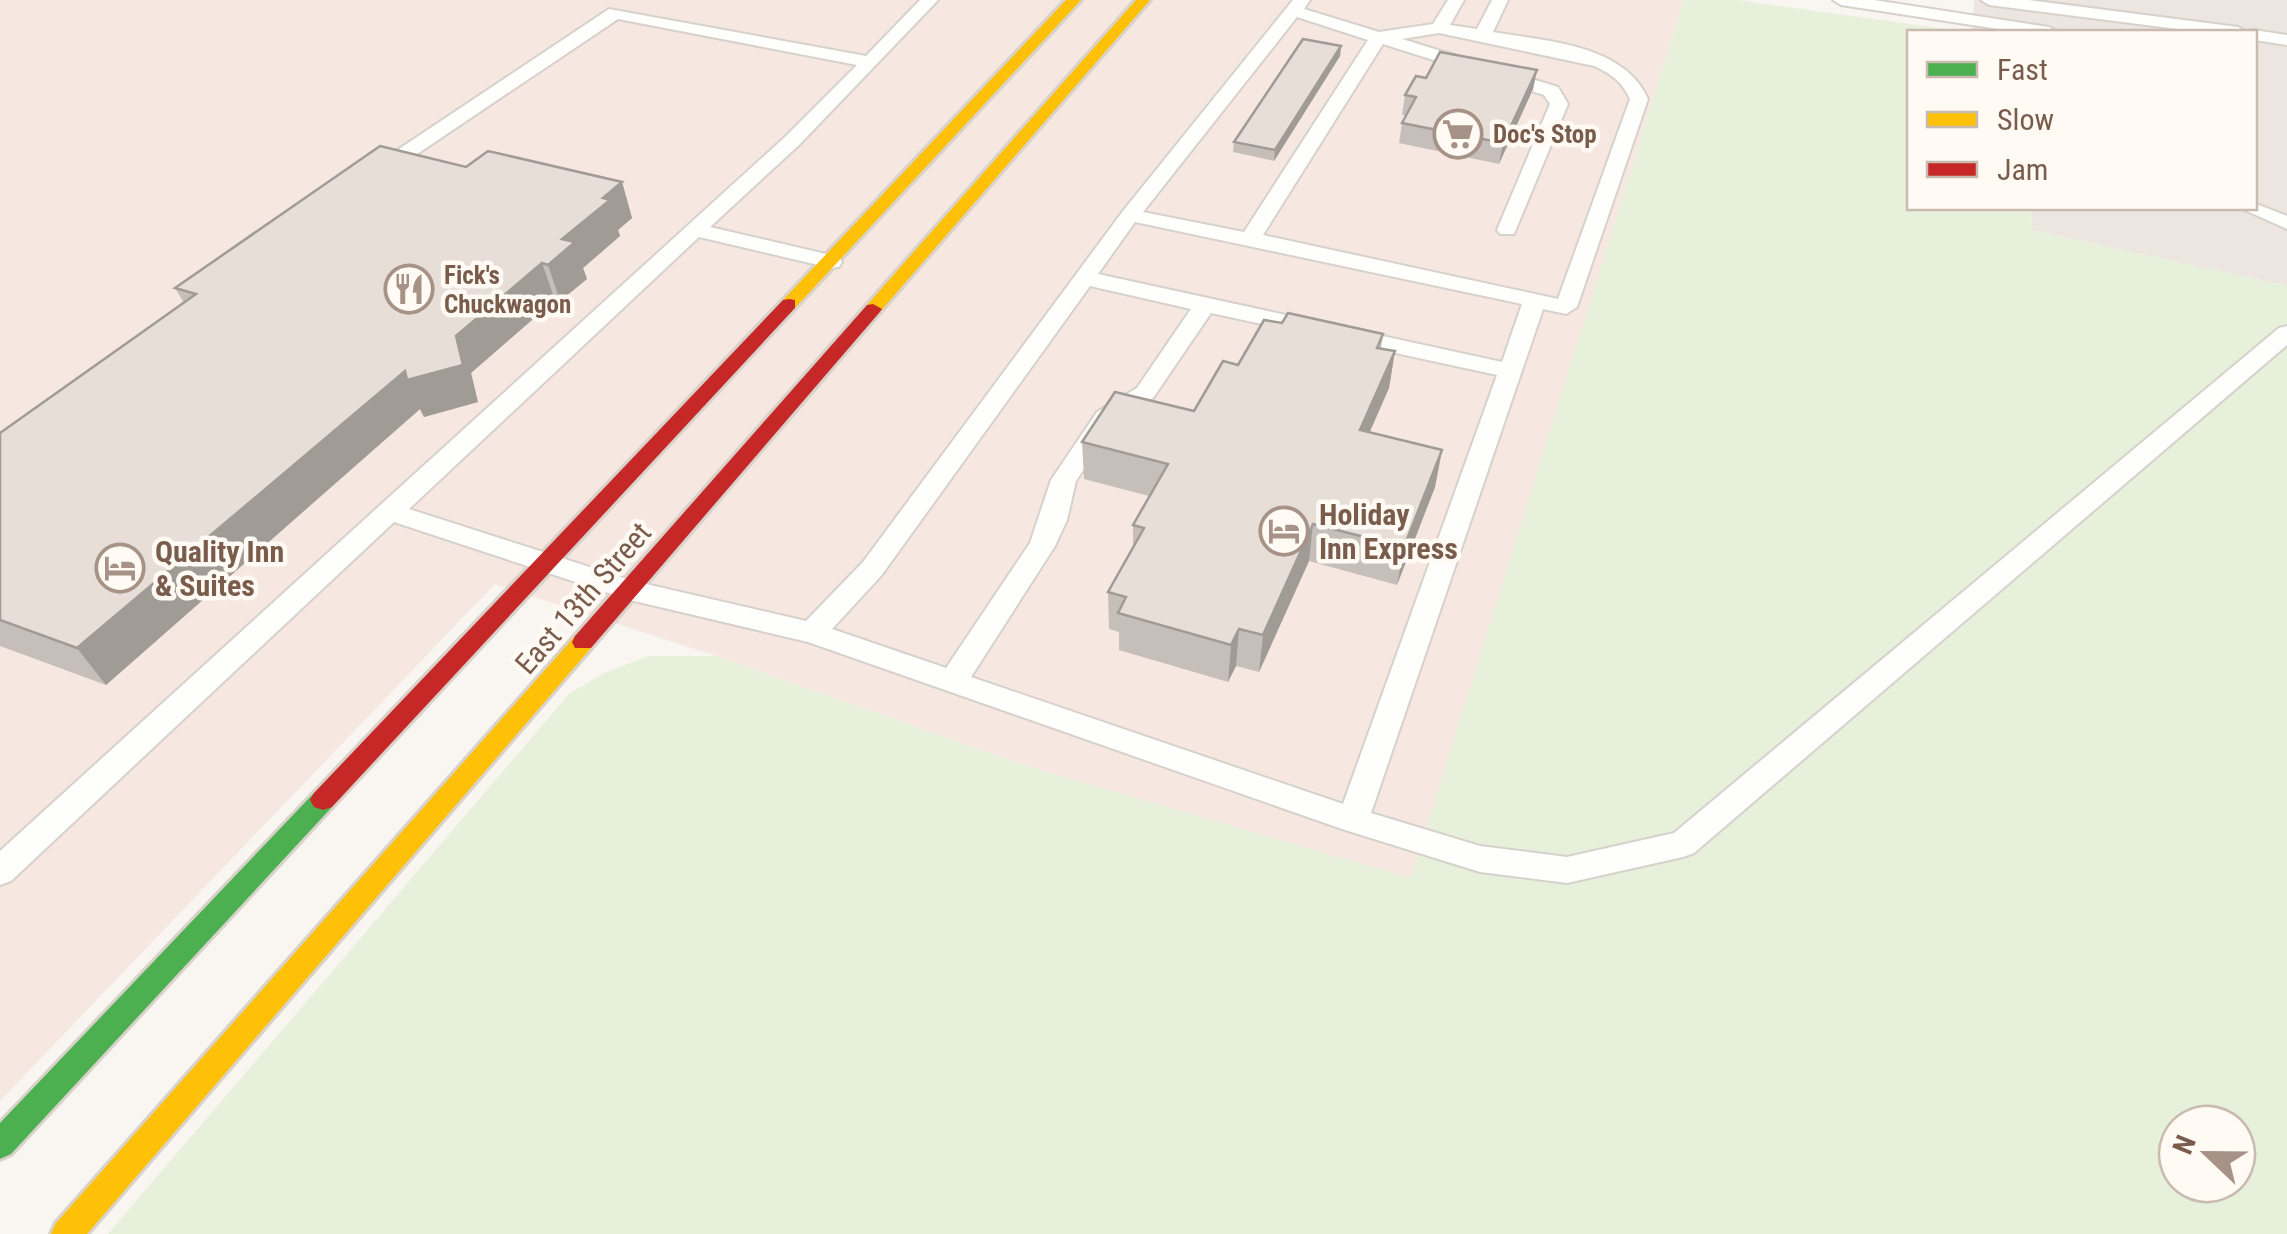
<svg xmlns="http://www.w3.org/2000/svg" width="2287" height="1234" font-family="'Roboto Condensed',sans-serif">
<rect width="100%" height="100%" fill="#f9f5f0"/>
<path fill="#f6e8e1" d="M0,0h1684l-273,879 -391,-115 -304,-108 -221,-72 -495,517z"/>
<path fill="#ede5e0" d="M1974,0h313v286l-255,-56 -1,-22h223v-176h-282z"/>
<path fill="#e7f0db" fill-rule="evenodd" d="M1684,0h53l230,32h-57v176h121l1,22 255,56v948h-2179l461,-540 33,-20 47,-18h67l304,108 391,114zM2177,1124h60v60h-60z"/>
<g fill="none" stroke-linecap="round" stroke-linejoin="round">
<g stroke="#d7d1cb" stroke-width="4">
<g id="lane">
<path d="M920,0h18l-139,145 -89,82 129,30 3,5 -3,5 -8,1 -132,-31 -290,272 224,72 173,40 57,-59 260,-351 170,-211h17l-6,9 75,23 54,-8 15,-24h16l-14,25 27,4 15,-29h16l-15,32c52,9 131,12 155,67l-71,208 -11,7 -23,-5 -172,504 109,33 87,11 107,-24 605,-505 8,-2v19l-593,508 -11,4 -116,26 -87,-11 -138,-43 -534,-187 -178,-42 -236,-78 -383,359 -11,4v-34l785,-714 72,-72 -239,-46 -235,158h-14v-8l240,-160 257,47zM1297,17l71,23 -124,192 -101,-20zM1439,33l155,33c17,8 28,15 36,33l-72,200 -295,-64 120,-191 161,51 6,9 -53,126 3,4h14l54,-130 -10,-17 -156,-48zM1135,222l387,82 -20,58 -404,-88zM1090,286l101,23 -54,79 -40,24 -46,68 -21,63 -84,125 -114,-39 49,-53zM1211,313l286,62 -154,429 -372,-127 84,-131 12,-26 9,-39 39,-59 38,-24z"/>
<path d="M1833,0h41l175,27 9,5h-40l-177,-27z"/>
<path d="M1981,0h48l209,27 9,5h-46l-212,-27z"/>
<path d="M2254,30l33,5v10l-33,-5v-8h-7z"/>
<path d="M2254,203l33,13v13l-47,-21h14z"/>
</g>
</g>
<g stroke="#d9d2cb" stroke-width="6">
<path id="fast" d="M323,790l9,3 4,7 -4,7 -321,347 -11,5v-36l314,-330z"/>
</g>
<g stroke="#d9d2cb" stroke-width="6">
<g id="slow">
<path d="M1066,0h15l-286,308h-12v-8z"/>
<path d="M1136,0h14l-271,313h-12v-8z"/>
<path d="M583,634l8,2 3,6 -3,6 -504,586h-36l5,-11 519,-587z"/>
</g>
</g>
<g stroke="#d9d2cb" stroke-width="6">
<g id="jam">
<path d="M789,299l6,1v8l-463,499 -9,3 -9,-3 -4,-7 4,-7 469,-493z"/>
<path d="M873,304l9,5 -3,4 -288,335h-16l-3,-6 3,-6 292,-331z"/>
</g>
</g>
<use href="#lane" fill="#fefefd" fill-rule="evenodd"/>
<use href="#fast" fill="#4caf50" fill-rule="evenodd"/>
<use href="#slow" fill="#ffc107" fill-rule="evenodd"/>
<use href="#jam" fill="#c62828" fill-rule="evenodd"/>
</g>
<g fill="#c6bfb9">
<path d="M1341,46l-1,10 -66,105 -41,-9 1,-10z"/>
<path d="M1537,70l-4,19 -34,75 -100,-21 3,-20 4,-8h-4l3,-20 21,-17z"/>
<path d="M466,167l156,15 10,36 -14,12 2,6 -37,32 4,11 -27,22 -5,-1 -84,73 7,29 -54,15 -4,-8 -314,276 -106,-39v-213l184,-130 -9,-15z"/>
<path d="M1282,323l101,11 -2,15 14,2 -6,37 -19,44 72,18 -7,37 -38,98 -88,-24 -50,111 -23,-6 -8,16 -109,-32v-18l-10,-3 -1,-37 25,-46v-21l16,-29 -65,-17 -2,-37 112,-31z"/>
</g>
<g fill="#a19b96">
<path d="M1341,46l-1,10 -66,105 1,-11z"/>
<path d="M1537,70l-4,19 -34,75 4,-21z"/>
<path d="M622,182l10,36 -14,12 2,6 -37,32 4,11 -27,22 -12,-36 14,-26 41,-41z"/>
<path d="M542,263l13,37 -84,73 7,29 -54,15 -4,-8 -314,276 -29,-37 328,-277 51,-35z"/>
<path d="M1395,351l-6,37 -35,79 6,-37z"/>
<path d="M1442,450l-7,37 -38,98 7,-38z"/>
<path d="M1313,524l-4,37 -50,111 4,-37z"/>
<path d="M1239,629l-3,37 -8,16 3,-37z"/>
</g>
<g fill="#e6ded7" stroke="#a19b96" stroke-width="2.5">
<path d="M1303,39l38,7 -66,104 -41,-8z"/>
<path d="M1440,52l97,18 -34,73 -101,-20 14,-26 -11,-2 11,-19 10,2z"/>
<path d="M380,146l86,21 22,-16 134,31 -19,16 7,2 -48,39 13,3 -27,23 -6,-2 -86,73 7,29 -56,15 -2,-9 -328,277 -77,-28v-187l196,-139 -21,-6z"/>
<path d="M1288,313l95,21 -6,14 18,3 -35,79 82,20 -38,97 -91,-23 -50,111 -24,-6 -8,16 -113,-32 8,-16 -18,-5 36,-64 -11,-3 35,-61 -86,-22 33,-50 79,19 29,-50 15,4 26,-45 18,3z"/>
</g>
<defs>
<g id="supermarket-ring" transform="scale(2.5)"><circle r="9.5" fill="#fffaf3" stroke="#a69286" stroke-width="1.5"/><path d="M-6-5.5h2.5l.6 2H6L4.5 2H-2.5L-4.4-4H-6ZM-1.5 3.2a1.3 1.3 0 1 0 .1 0ZM3 3.2a1.3 1.3 0 1 0 .1 0Z" fill="#a69286"/></g>
<g id="restaurant-ring" transform="scale(2.5)"><circle r="9.5" fill="#fffaf3" stroke="#a69286" stroke-width="1.5"/><path d="M-5-6h1v4h1v-4h1v4h1v-4h1v5L-1.5 .5V6h-2V.5L-5-1ZM5-6V6H3V1.5H1.5Q1.5-4 5-6Z" fill="#a69286"/></g>
<g id="hotel-ring" transform="scale(2.5)"><circle r="9.5" fill="#fffaf3" stroke="#a69286" stroke-width="1.5"/><path d="M-6-4.5h1.5V1H6V5H4.5V3h-9V5H-6ZM-4 0a1.8 1.8 0 1 1 3.6 0ZM.5 0V-2.5h3Q6-2.5 6 0Z" fill="#a69286"/></g>
</defs>
<g fill-rule="evenodd">
<use href="#supermarket-ring" x="1458" y="134"/>
<use href="#restaurant-ring" x="409" y="289"/>
<use href="#hotel-ring" x="1284" y="531"/>
<use href="#hotel-ring" x="120" y="568"/>
</g>
<g text-anchor="middle" dominant-baseline="central" stroke-width="9" stroke-linejoin="round" paint-order="stroke">
<g font-size="25" font-weight="bold" fill="#7a5c4d" stroke="#fffaf3" text-anchor="start">
<text x="1493" y="134">Doc's Stop</text>
<text x="444" y="275">Fick's<tspan x="444" dy="29">Chuckwagon</tspan></text>
</g>
<g font-size="30" font-weight="bold" fill="#7a5c4d" stroke="#fffaf3" text-anchor="start">
<text x="1319" y="514">Holiday<tspan x="1319" dy="34">Inn Express</tspan></text>
<text x="155" y="551">Quality Inn<tspan x="155" dy="34">&amp; Suites</tspan></text>
</g>
<g font-size="30" fill="#7a5c4d" stroke="#fffaf3">
<text transform="translate(583 598) rotate(-49)">East 13th Street</text>
</g>
</g>
<rect x="1907" y="30" width="350" height="180" fill="#fffaf3" stroke="#cabbb1" stroke-width="2.5"/>
<rect x="1927" y="62" width="50" height="15" fill="#4caf50" stroke="#cabbb1" stroke-width="2.5"/>
<text x="1997" y="80" font-size="30" fill="#7a5c4d">Fast</text>
<rect x="1927" y="112" width="50" height="15" fill="#ffc107" stroke="#cabbb1" stroke-width="2.5"/>
<text x="1997" y="130" font-size="30" fill="#7a5c4d">Slow</text>
<rect x="1927" y="162" width="50" height="15" fill="#c62828" stroke="#cabbb1" stroke-width="2.5"/>
<text x="1997" y="180" font-size="30" fill="#7a5c4d">Jam</text>
<g transform="translate(2207 1154) rotate(292)"><circle r="48" fill="#fffaf3" stroke="#cabbb1" stroke-width="2.5"/>
<path d="M0-8L18 38L0 25L-18 38Z" fill="#a69286"/>
<text y="-15" font-size="28" font-weight="bold" text-anchor="middle" fill="#7a5c4d">N</text>
</g>
</svg>
